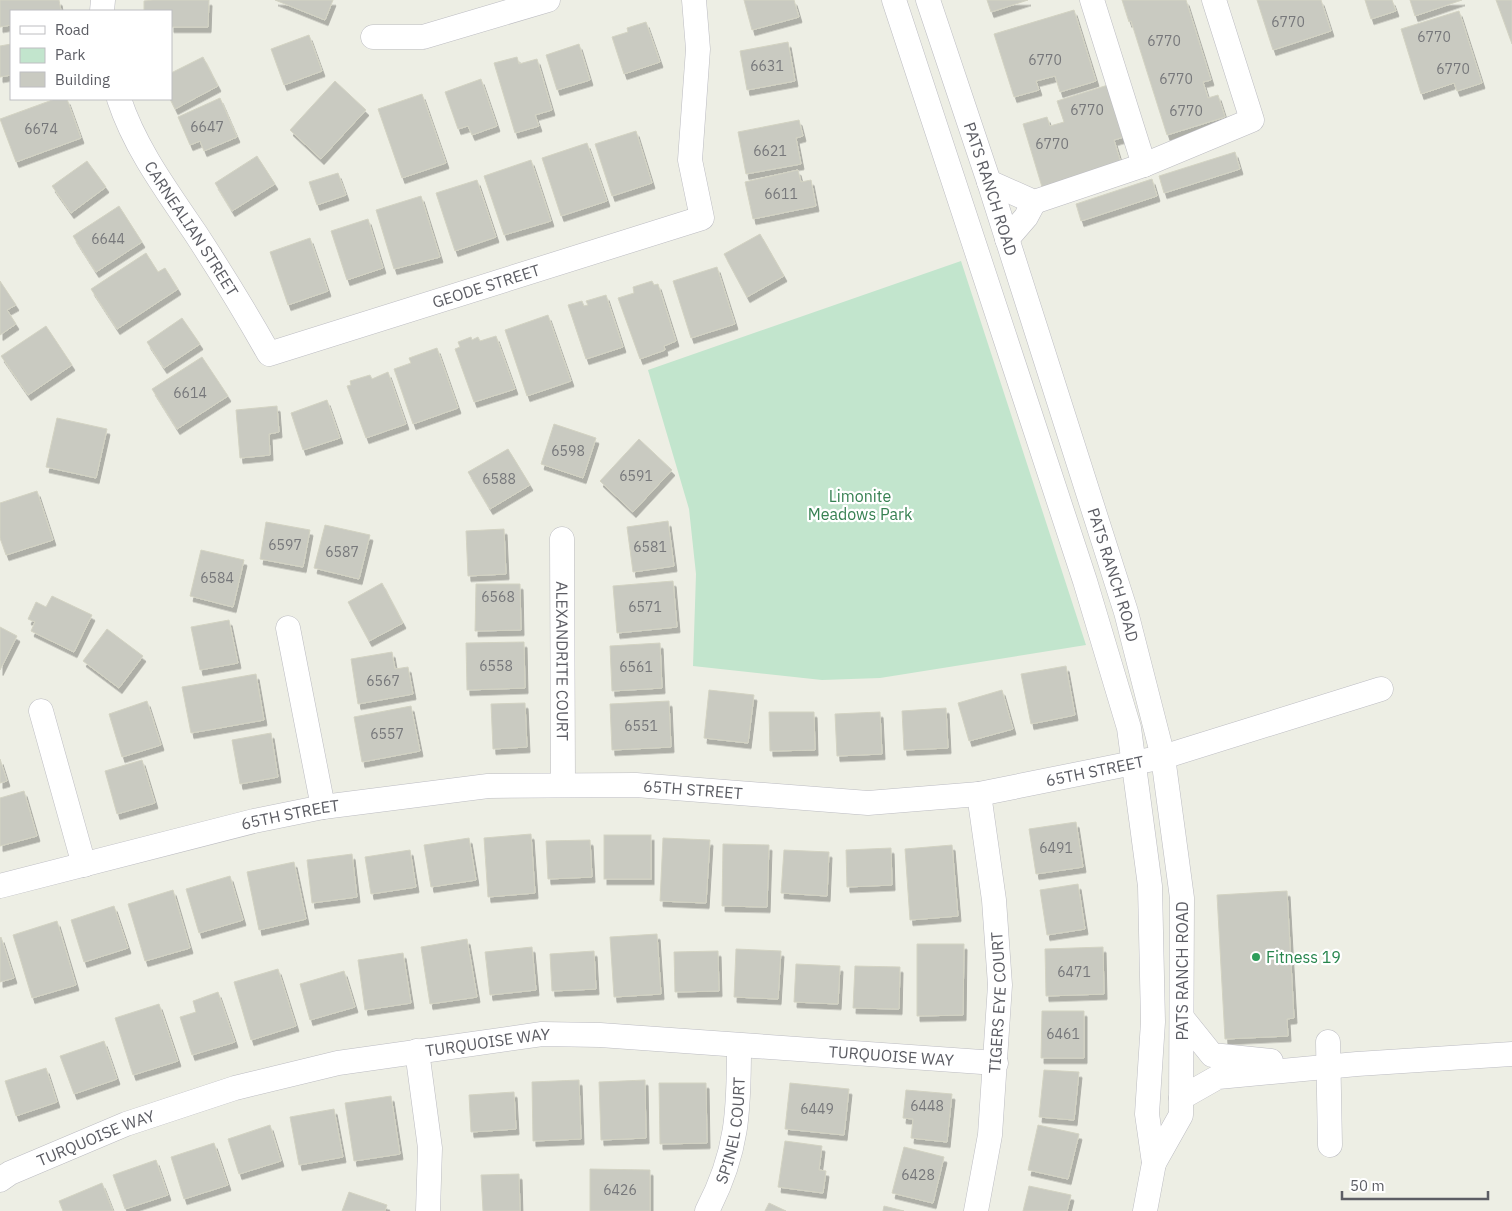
<svg xmlns="http://www.w3.org/2000/svg" width="1512" height="1211" font-family="'IBM Plex Sans',sans-serif">
<defs>
<filter id="shadow"><feDropShadow dx="3" dy="5.5" stdDeviation="0" flood-color="#0004"/></filter>
</defs>
<rect width="100%" height="100%" fill="#edeee4"/>
<path fill="#c2e5cd" d="M961,261l125,384 -206,33 -58,2 -129,-14 3,-92 -7,-65 -41,-139z"/>
<g fill="#c9cac1" stroke="#d3d3c3" filter="url(#shadow)">
<path d="M0,0h59l2,11h-50v14l-11,2z"/>
<path d="M153,0h56l-1,27h-37v-16h-27v-10z"/>
<path d="M275,0h58l-8,20z"/>
<path d="M744,0h50l5,17 -47,13z"/>
<path d="M987,0h41l-37,12z"/>
<path d="M1122,0h64l25,80 -8,2 5,16 10,-3 7,22 -58,18 -36,-114 -2,1z"/>
<path d="M1257,0h64l10,31 -58,19z"/>
<path d="M1365,0h27l4,11 -25,8z"/>
<path d="M1410,0h52l-47,16z"/>
<path d="M1496,0h16v44z"/>
<path d="M1074,10l22,71 -36,11 -5,-16 -19,5 3,9 -25,7 -20,-63z"/>
<path d="M1459,11l23,72 -25,8 -3,-8 -33,11 -20,-65z"/>
<path d="M646,22l14,40 -36,12 -12,-37 16,-5 -1,-4z"/>
<path d="M309,35l13,36 -38,14 -13,-36z"/>
<path d="M788,42l7,39 -48,9 -7,-39z"/>
<path d="M11,44v31l-11,2v-31z"/>
<path d="M579,44l11,36 -33,10 -11,-35z"/>
<path d="M203,57l15,29 -43,23 -5,-10 1,-26z"/>
<path d="M517,57l2,7 18,-5 15,51 -17,5 4,11 -24,7 -21,-70z"/>
<path d="M481,79l16,47 -25,9 -4,-9 -10,3 -13,-37z"/>
<path d="M335,81l31,29 -45,49 -31,-29z"/>
<path d="M1108,85l16,52 -10,3 7,23 -79,24 -19,-63 24,-7 3,9 14,-4 -7,-21z"/>
<path d="M422,94l24,69 -44,15 -24,-69z"/>
<path d="M220,98l17,39 -33,14 -4,-10 -10,4 -12,-28z"/>
<path d="M55,99h12l14,39 -65,24 -16,-43z"/>
<path d="M799,120l4,16 -7,2 5,26 -55,10 -8,-42z"/>
<path d="M636,131l16,52 -40,13 -17,-52z"/>
<path d="M587,143l20,58 -46,15 -19,-58z"/>
<path d="M1235,152l5,17 -76,24 -5,-17z"/>
<path d="M257,156l18,28 -43,27 -17,-28z"/>
<path d="M531,160l20,61 -47,14 -20,-59z"/>
<path d="M87,161l19,26 -35,26 -19,-27z"/>
<path d="M798,170l3,12 10,-2 5,26 -63,13 -8,-37z"/>
<path d="M338,173l8,22 -29,10 -8,-23z"/>
<path d="M1152,179l5,17 -76,25 -5,-17z"/>
<path d="M477,180l19,57 -41,14 -19,-58z"/>
<path d="M421,196l19,61 -46,12 -18,-59z"/>
<path d="M119,206l23,36 -46,30 -23,-36z"/>
<path d="M368,219l15,49 -36,12 -16,-49z"/>
<path d="M760,234l24,42 -37,21 -23,-43z"/>
<path d="M310,238l18,53 -40,14 -18,-53z"/>
<path d="M146,253l12,19 7,-4 13,21 -61,40 -26,-40z"/>
<path d="M717,267l18,57 -44,14 -18,-57z"/>
<path d="M0,281l16,24 -9,5 9,14 -16,11z"/>
<path d="M652,281l2,4 4,-1 18,57 -12,5 1,4 -25,9 -22,-61 16,-5 -1,-6z"/>
<path d="M606,295l17,52 -37,12 -18,-54 14,-4 2,5 4,-1 -2,-4z"/>
<path d="M548,315l23,66 -44,15 -22,-66z"/>
<path d="M182,318l18,26 -36,24 -17,-26z"/>
<path d="M46,326l26,39 -44,30 -27,-39z"/>
<path d="M496,336l19,53 -41,13 -19,-53 5,-2 -2,-5 13,-5 1,3 6,-3 2,4z"/>
<path d="M437,348l21,60 -45,16 -19,-55 17,-6 -2,-5z"/>
<path d="M202,357l26,39 -51,33 -25,-40z"/>
<path d="M388,372l18,52 -40,14 -19,-52 4,-1 -1,-4 20,-6 2,4z"/>
<path d="M327,400l13,38 -37,12 -12,-37z"/>
<path d="M277,406l2,26 -10,2 1,21 -30,3 -4,-48z"/>
<path d="M57,418l50,11 -11,49 -50,-11z"/>
<path d="M554,424l42,14 -13,40 -42,-14z"/>
<path d="M639,439l33,31 -39,42 -33,-31z"/>
<path d="M508,449l22,36 -40,24 -22,-37z"/>
<path d="M37,491l16,49 -47,15 -6,-17v-35z"/>
<path d="M668,521l6,45 -41,6 -6,-45z"/>
<path d="M266,522l44,8 -7,37 -43,-8z"/>
<path d="M325,525l45,10 -11,44 -45,-11z"/>
<path d="M504,529l2,45 -38,2 -2,-45z"/>
<path d="M201,550l43,10 -11,47 -43,-11z"/>
<path d="M673,581l4,46 -60,6 -4,-47z"/>
<path d="M382,583l21,40 -34,18 -21,-39z"/>
<path d="M476,584h44l1,46 -46,1z"/>
<path d="M52,596l40,19 -18,37 -43,-21 4,-9 -7,-3 8,-17 10,5z"/>
<path d="M229,620l9,43 -38,7 -9,-43z"/>
<path d="M0,627l17,9 -17,34z"/>
<path d="M107,629l36,27 -24,32 -36,-27z"/>
<path d="M524,642l1,46 -58,2 -1,-47z"/>
<path d="M660,643l2,45 -50,3 -2,-45z"/>
<path d="M392,652l3,17 13,-2 5,27 -55,10 -7,-45z"/>
<path d="M1066,666l9,49 -44,9 -10,-50z"/>
<path d="M256,674l8,46 -73,13 -9,-46z"/>
<path d="M709,690l45,5 -6,48 -44,-5z"/>
<path d="M1002,690l11,39 -44,12 -11,-38z"/>
<path d="M147,701l14,44 -39,12 -13,-43z"/>
<path d="M669,701l2,46 -59,3 -2,-46z"/>
<path d="M525,703l2,44 -34,2 -2,-45z"/>
<path d="M411,706l9,45 -58,11 -8,-45z"/>
<path d="M946,708l2,40 -44,2 -2,-39z"/>
<path d="M769,712h45l1,38 -45,1z"/>
<path d="M880,712l2,42 -45,2 -2,-42z"/>
<path d="M271,733l7,44 -38,7 -8,-44z"/>
<path d="M0,759l7,22 -7,2z"/>
<path d="M142,760l13,43 -38,11 -12,-43z"/>
<path d="M24,791l13,45 -37,10v-48z"/>
<path d="M1076,822l7,45 -47,7 -7,-45z"/>
<path d="M531,834l4,59 -47,4 -4,-59z"/>
<rect x="604" y="835" width="47" height="44"/>
<path d="M469,838l7,42 -45,7 -7,-42z"/>
<path d="M663,838l47,2 -4,63 -46,-2z"/>
<path d="M590,840l2,37 -44,2 -2,-38z"/>
<path d="M723,844l46,1 -2,62 -45,-1z"/>
<path d="M952,845l6,71 -48,4 -5,-71z"/>
<path d="M891,848l1,37 -45,2 -1,-37z"/>
<path d="M410,850l6,37 -45,7 -6,-37z"/>
<path d="M784,850l45,2 -2,44 -46,-3z"/>
<path d="M352,854l5,43 -45,6 -5,-43z"/>
<path d="M294,862l12,57 -47,11 -12,-58z"/>
<path d="M230,876l13,44 -44,13 -13,-44z"/>
<path d="M1078,884l7,45 -38,6 -7,-45z"/>
<path d="M173,890l17,58 -45,13 -17,-57z"/>
<path d="M1287,891l7,127 -7,1 1,17 -63,3 -8,-144z"/>
<path d="M114,906l14,42 -44,14 -13,-42z"/>
<path d="M57,921l19,64 -44,13 -19,-63z"/>
<path d="M657,934l4,60 -47,3 -4,-60z"/>
<path d="M1,937l13,41 -14,4v-44z"/>
<path d="M467,939l10,58 -47,7 -9,-57z"/>
<path d="M917,944h47l-1,71 -46,1z"/>
<path d="M532,947l4,43 -46,5 -5,-43z"/>
<path d="M1103,947l1,47 -58,2 -1,-47z"/>
<path d="M736,949l45,2 -3,48 -44,-2z"/>
<path d="M594,951l2,38 -44,2 -2,-37z"/>
<path d="M718,951l1,40 -44,1 -1,-40z"/>
<path d="M403,953l8,50 -46,7 -7,-50z"/>
<path d="M796,964l44,2 -2,38 -44,-2z"/>
<path d="M855,966l45,1 -1,42 -46,-1z"/>
<path d="M278,969l18,57 -45,14 -17,-58z"/>
<path d="M344,971l11,36 -45,13 -10,-36z"/>
<path d="M218,992l17,50 -43,13 -12,-38 16,-5 -3,-11z"/>
<path d="M159,1004l19,57 -45,14 -18,-57z"/>
<path d="M1042,1011h42v47h-43z"/>
<path d="M104,1041l13,38 -43,15 -14,-38z"/>
<path d="M46,1068l11,34 -41,14 -11,-35z"/>
<path d="M1044,1070l35,2 -5,48 -35,-3z"/>
<path d="M579,1080l2,59 -48,2 -1,-59z"/>
<path d="M645,1080l1,58 -45,2 -2,-58z"/>
<path d="M659,1083h47l1,60 -47,1z"/>
<path d="M790,1083l59,6 -5,46 -59,-6z"/>
<path d="M906,1090l46,4 -5,48 -36,-4 2,-19 -10,-1z"/>
<path d="M514,1092l2,37 -45,3 -2,-37z"/>
<path d="M391,1096l9,58 -46,7 -9,-58z"/>
<path d="M334,1109l9,48 -44,8 -9,-48z"/>
<path d="M270,1125l11,36 -42,13 -11,-35z"/>
<path d="M1038,1125l41,9 -11,45 -40,-9z"/>
<path d="M785,1141l37,5 -3,24 7,1 -3,22 -45,-6z"/>
<path d="M214,1143l14,42 -44,14 -13,-42z"/>
<path d="M904,1147l40,10 -11,46 -41,-10z"/>
<path d="M156,1160l12,35 -43,14 -12,-34z"/>
<path d="M590,1169l60,1v41h-60z"/>
<path d="M519,1174l1,37h-37l-2,-36z"/>
<path d="M102,1183l11,28h-50l-4,-10z"/>
<path d="M1029,1186l42,9 -4,16h-44z"/>
<path d="M349,1192l38,13 -2,6h-43z"/>
<path d="M769,1203l17,8h-21z"/>
<path d="M884,1206l20,5h-21z"/>
</g>
<g fill="none" stroke-linecap="round" stroke-linejoin="round">
<g stroke="#bcbcc2" stroke-width="25">
<g id="minor">
<path d="M894,0l191,581 44,147 21,158 3,136 -6,92 7,49 -9,48"/>
<path id="s1" d="M928,0l61,182 137,430 37,145 19,141 -1,217 -27,48"/>
<path d="M1092,0l52,165"/>
<path d="M102,11l1,-11"/>
<path d="M373,37h50l125,-37"/>
<path id="s2" d="M119,99c16,49 48,92 77,135 26,40 50,79 73,120l433,-136 -12,-58 8,-111 -4,-49"/>
<path d="M989,182l45,20 110,-37 108,-45 -38,-120"/>
<path d="M1007,239l19,-22 8,-15"/>
<path id="s3" d="M562,539l1,245"/>
<path d="M288,628l35,179"/>
<path d="M41,711l43,154"/>
<path id="s4" d="M0,886l254,-65 69,-14 165,-21 148,-1 232,18 111,-9 184,-37 218,-68"/>
<path d="M1183,1019l29,36 59,6"/>
<path d="M1328,1042l2,103"/>
<path d="M417,1051l13,97 -2,63"/>
<path d="M1181,1098l37,-21 139,-13 155,-10"/>
<path id="s5" d="M0,1180l10,-7 116,-49 109,-36 103,-25 204,-29 58,1 396,28"/>
<path id="s6" d="M707,1211c31,-59 32,-101 32,-165"/>
<path id="s7" d="M976,1211l14,-76 10,-150 -6,-85 -15,-106"/>
</g>
</g>
<use href="#minor" stroke="#fff" stroke-width="24"/>
</g>
<circle fill="#2e9e5b" stroke="#fff" stroke-width="2" cx="1256" cy="957" r="5"/>
<g text-anchor="middle" dominant-baseline="central" stroke-width="4.5" stroke-linejoin="round" paint-order="stroke">
<g font-size="14" fill="#77787b">
<text x="1288" y="22">6770</text>
<text x="1434" y="37">6770</text>
<text x="1164" y="41">6770</text>
<text x="1045" y="60">6770</text>
<text x="767" y="66">6631</text>
<text x="1453" y="69">6770</text>
<text x="1176" y="79">6770</text>
<text x="1087" y="110">6770</text>
<text x="1186" y="111">6770</text>
<text x="207" y="127">6647</text>
<text x="41" y="129">6674</text>
<text x="1052" y="144">6770</text>
<text x="770" y="151">6621</text>
<text x="781" y="194">6611</text>
<text x="108" y="239">6644</text>
<text x="190" y="393">6614</text>
<text x="568" y="451">6598</text>
<text x="636" y="476">6591</text>
<text x="499" y="479">6588</text>
<text x="285" y="545">6597</text>
<text x="650" y="547">6581</text>
<text x="342" y="552">6587</text>
<text x="217" y="578">6584</text>
<text x="498" y="597">6568</text>
<text x="645" y="607">6571</text>
<text x="496" y="666">6558</text>
<text x="636" y="667">6561</text>
<text x="383" y="681">6567</text>
<text x="641" y="726">6551</text>
<text x="387" y="734">6557</text>
<text x="1056" y="848">6491</text>
<text x="1074" y="972">6471</text>
<text x="1063" y="1034">6461</text>
<text x="927" y="1106">6448</text>
<text x="817" y="1109">6449</text>
<text x="918" y="1175">6428</text>
<text x="620" y="1190">6426</text>
</g>
<g font-size="16" fill="#5c5d64" stroke="#fff">
<text stroke="none"><textPath href="#s1" startOffset="199">PATS RANCH ROAD</textPath></text>
<text stroke="none"><textPath href="#s2" startOffset="149">CARNEALIAN STREET</textPath></text>
<text stroke="none"><textPath href="#s2" startOffset="524">GEODE STREET</textPath></text>
<text stroke="none"><textPath href="#s1" startOffset="604">PATS RANCH ROAD</textPath></text>
<text stroke="none"><textPath href="#s3" startOffset="122">ALEXANDRITE COURT</textPath></text>
<text stroke="none"><textPath href="#s4" startOffset="1109">65TH STREET</textPath></text>
<text stroke="none"><textPath href="#s4" startOffset="704">65TH STREET</textPath></text>
<text stroke="none"><textPath href="#s4" startOffset="299">65TH STREET</textPath></text>
<text transform="translate(1182 971) rotate(-90)">PATS RANCH ROAD</text>
<text stroke="none"><textPath href="#s7" startOffset="210">TIGERS EYE COURT</textPath></text>
<text stroke="none"><textPath href="#s5" startOffset="510">TURQUOISE WAY</textPath></text>
<text stroke="none"><textPath href="#s5" startOffset="915">TURQUOISE WAY</textPath></text>
<text stroke="none"><textPath href="#s6" startOffset="85">SPINEL COURT</textPath></text>
<text stroke="none"><textPath href="#s5" startOffset="105">TURQUOISE WAY</textPath></text>
</g>
<g font-size="16" fill="#378152" stroke="#fff">
<text x="860" y="496">Limonite<tspan x="860" dy="18">Meadows Park</tspan></text>
</g>
<g font-size="16" fill="#27864d" stroke="#fff" text-anchor="start">
<text x="1266" y="957">Fitness 19</text>
</g>
</g>
<rect x="10" y="10" width="162" height="90" fill="#ffffff" stroke="#bebec1"/>
<rect x="20" y="26" width="25" height="8" fill="#ffffff" stroke="#bebec1"/>
<text x="55" y="35" font-size="15" fill="#5c5d64">Road</text>
<rect x="20" y="48" width="25" height="15" fill="#c2e5cd" stroke="#bebec1"/>
<text x="55" y="60" font-size="15" fill="#5c5d64">Park</text>
<rect x="20" y="72" width="25" height="15" fill="#c9cac1" stroke="#bebec1"/>
<text x="55" y="85" font-size="15" fill="#5c5d64">Building</text>
<path d="M1342 1191v8h146v-8" fill="none" stroke="#5c5d64" stroke-width="2.5"/>
<text x="1350" y="1191" font-size="15" fill="#5c5d64" stroke="#ffffff" stroke-width="4" paint-order="stroke">50 m</text>
</svg>
